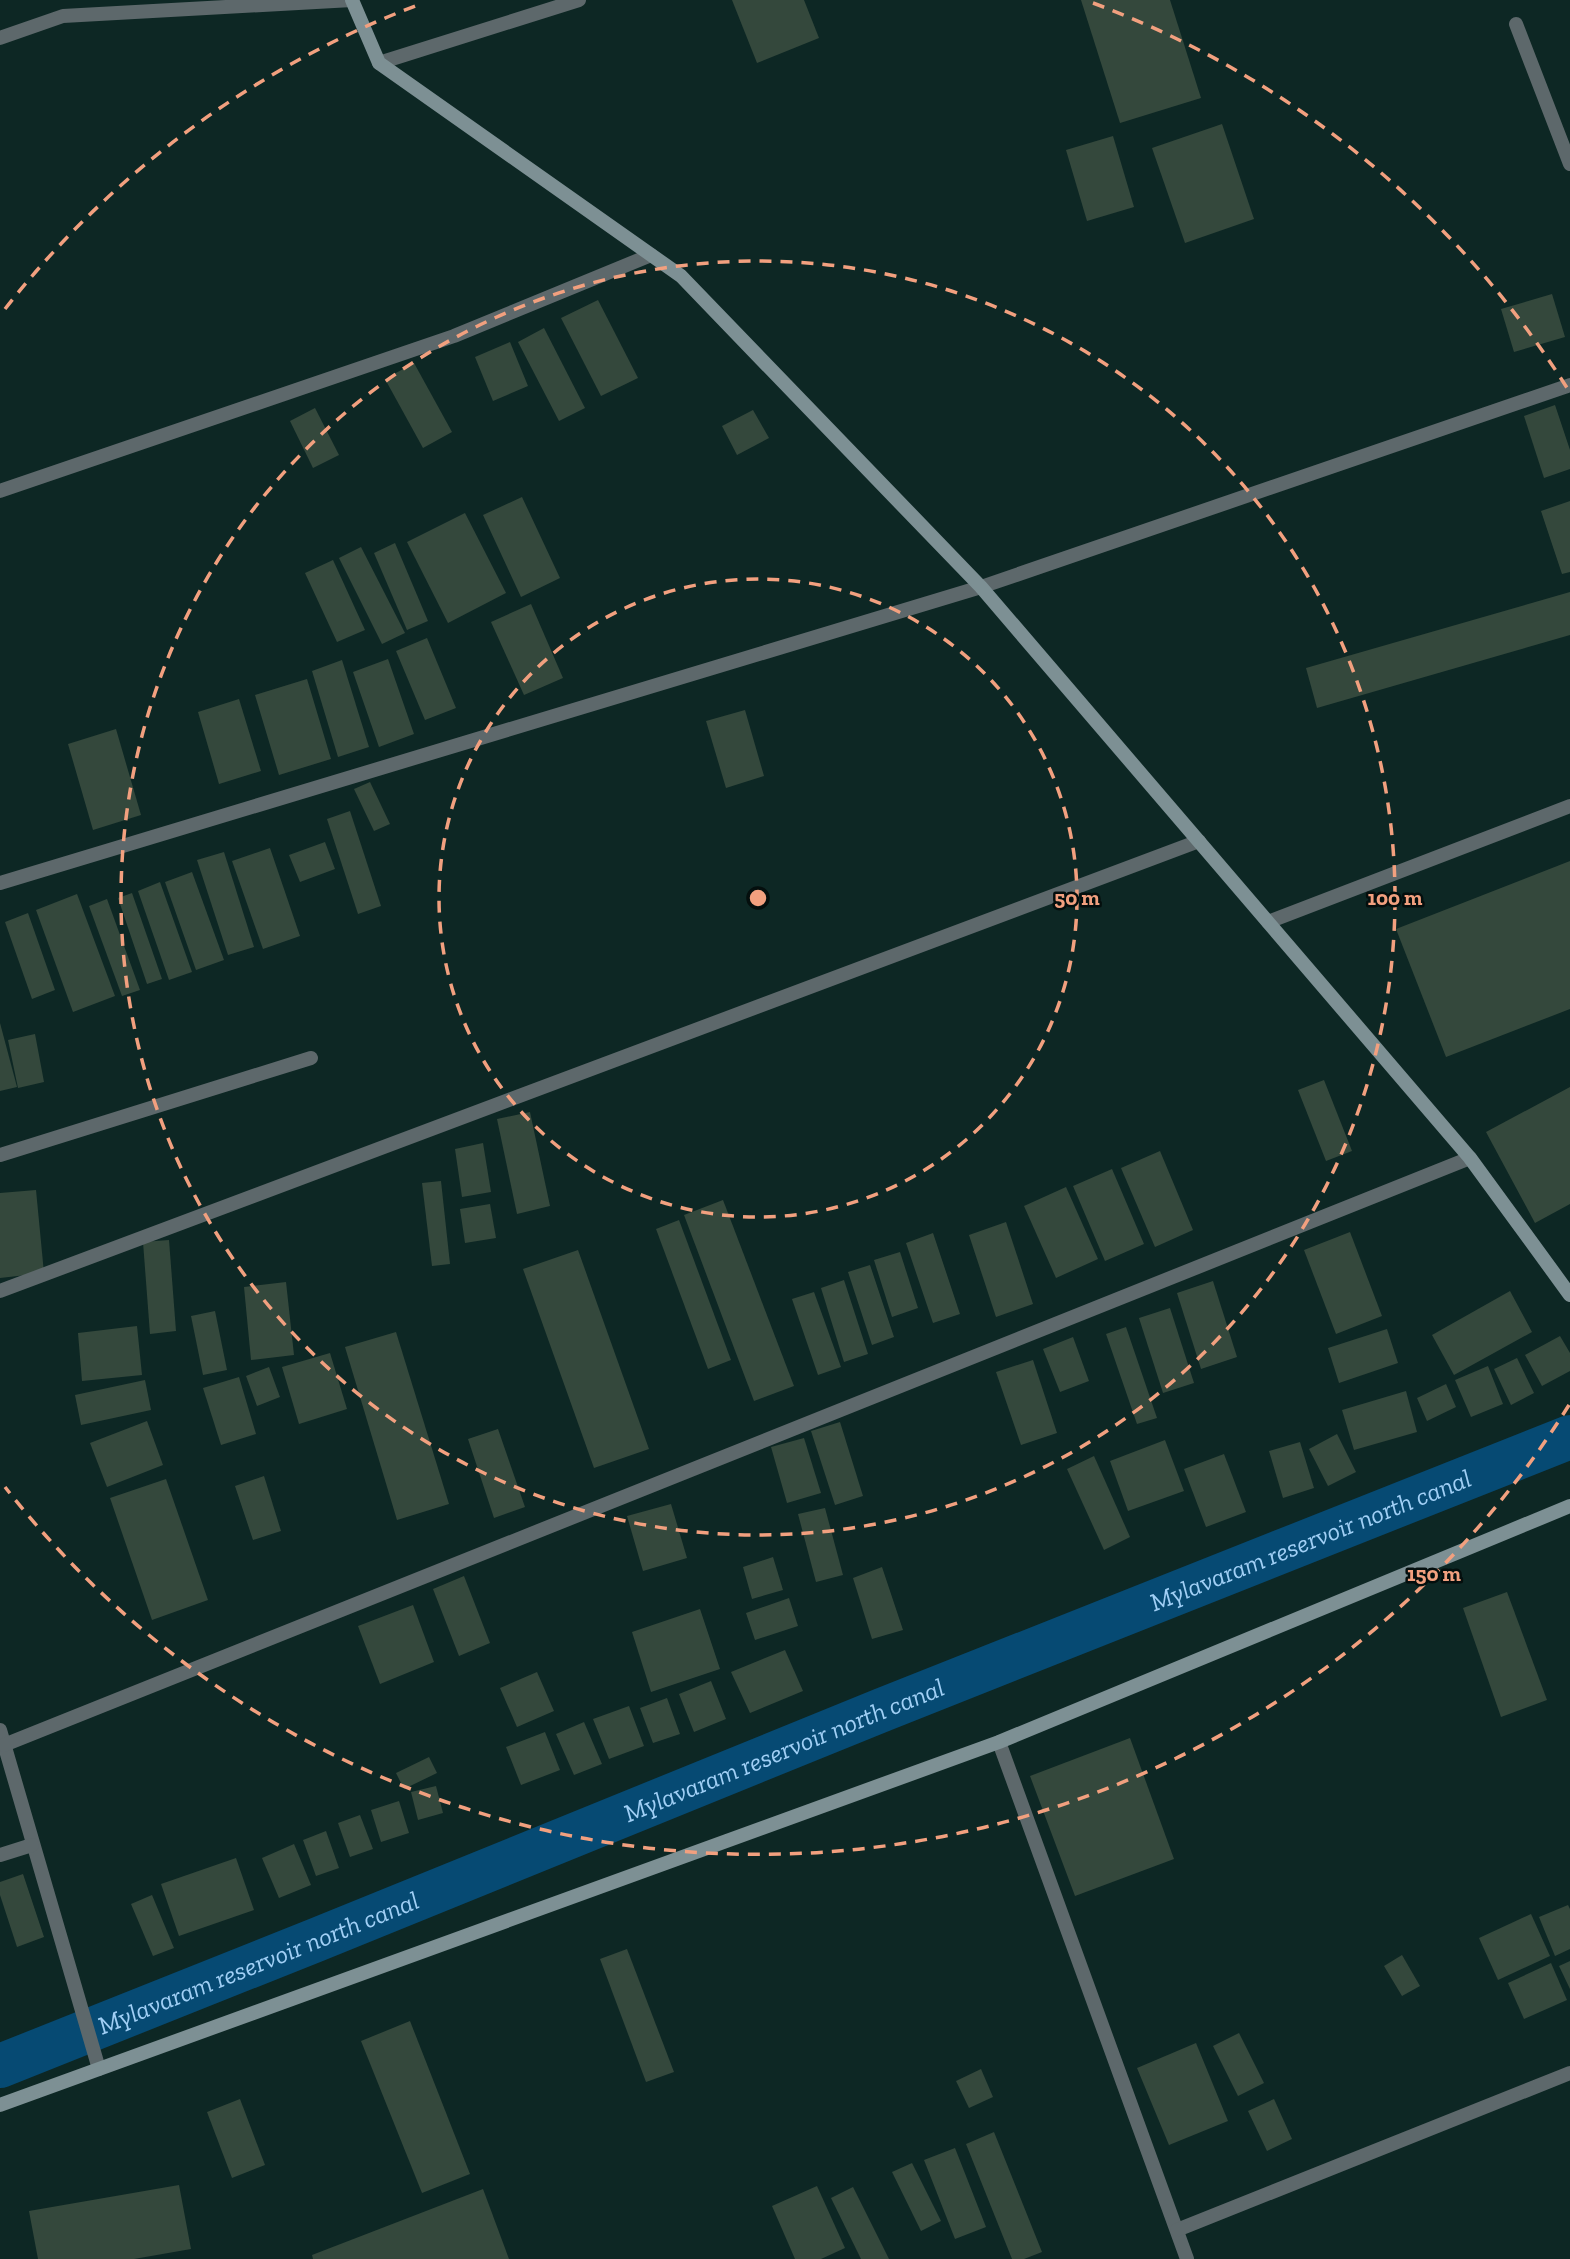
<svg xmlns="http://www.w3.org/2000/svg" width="1570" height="2259" font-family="'Zilla Slab',serif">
<rect width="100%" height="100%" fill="#0d2724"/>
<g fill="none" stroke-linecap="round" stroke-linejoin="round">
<path stroke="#064a73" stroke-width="44" id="s1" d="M0,2066l316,-126 566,-230 688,-273"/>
</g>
<g fill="#34483c">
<path d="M732,0h72l15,38 -62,25z"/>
<path d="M1081,0h89l31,98 -81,25z"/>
<path d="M1222,124l32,95 -69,24 -33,-95z"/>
<path d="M1113,136l21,71 -47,14 -21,-71z"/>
<path d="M1552,294l13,43 -51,15 -13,-43z"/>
<path d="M598,300l40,78 -37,18 -40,-78z"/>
<path d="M544,328l41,80 -26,13 -41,-79z"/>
<path d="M510,342l18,44 -35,15 -18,-44z"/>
<path d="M414,363l38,69 -29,16 -38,-69z"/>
<path d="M1555,405l15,45v19l-26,9 -20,-62z"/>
<path d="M315,408l24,47 -26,13 -23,-47z"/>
<path d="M753,410l16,28 -32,17 -15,-29z"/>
<path d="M522,497l38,81 -39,19 -38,-82z"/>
<path d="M1570,501v71l-8,2 -21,-63z"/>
<path d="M465,513l41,80 -58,30 -41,-81z"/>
<path d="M395,543l33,78 -21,9 -33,-77z"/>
<path d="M361,547l44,86 -23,11 -43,-86z"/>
<path d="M333,560l32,70 -28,12 -32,-69z"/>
<path d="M1570,592v43l-253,73 -11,-40z"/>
<path d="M531,604l32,74 -39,17 -33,-73z"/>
<path d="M427,638l29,70 -31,12 -29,-69z"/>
<path d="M388,659l26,75 -35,13 -26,-75z"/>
<path d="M342,660l27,87 -31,10 -26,-86z"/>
<path d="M307,679l24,80 -52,16 -24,-80z"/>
<path d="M239,699l22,72 -42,13 -21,-72z"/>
<path d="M745,710l19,66 -38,12 -20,-67z"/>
<path d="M116,729l25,86 -48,15 -25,-86z"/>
<path d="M370,782l20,42 -16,7 -20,-42z"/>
<path d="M350,811l31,95 -23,8 -31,-95z"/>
<path d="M325,842l10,27 -35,13 -11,-27z"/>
<path d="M270,848l30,88 -37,13 -31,-88z"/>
<path d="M224,852l30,95 -26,8 -31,-95z"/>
<path d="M1570,861v148l-124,48 -50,-128z"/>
<path d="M192,872l32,88 -28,10 -31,-88z"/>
<path d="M160,882l32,90 -23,8 -31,-89z"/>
<path d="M132,893l30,86 -15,5 -29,-86z"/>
<path d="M77,894l38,102 -42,16 -37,-102z"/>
<path d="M107,899l33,91 -18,6 -33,-90z"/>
<path d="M28,913l27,77 -23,9 -27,-77z"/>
<path d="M0,1023l17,64 -17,4z"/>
<path d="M35,1034l9,48 -26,6 -10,-48z"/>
<path d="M1324,1080l28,71 -26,10 -28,-71z"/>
<path d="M1570,1087v117l-35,19 -49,-91z"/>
<path d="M530,1112l20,94 -33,8 -20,-95z"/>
<path d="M483,1143l8,49 -29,5 -7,-48z"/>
<path d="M1160,1151l33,79 -38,17 -34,-79z"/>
<path d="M1112,1169l32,75 -39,17 -32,-75z"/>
<path d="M441,1181l9,83 -18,2 -10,-83z"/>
<path d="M1066,1187l32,72 -42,19 -32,-72z"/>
<path d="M36,1190l8,83 -44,5v-85z"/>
<path d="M723,1200l71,186 -40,15 -70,-186z"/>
<path d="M490,1204l6,34 -31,5 -5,-34z"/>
<path d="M679,1220l52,140 -23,9 -52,-140z"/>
<path d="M1006,1222l27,82 -37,13 -27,-82z"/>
<path d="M1350,1232l32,84 -46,18 -32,-84z"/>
<path d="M933,1233l27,81 -27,9 -27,-80z"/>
<path d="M169,1240l7,91 -26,3 -7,-92z"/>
<path d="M578,1250l71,199 -55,19 -71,-199z"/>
<path d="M900,1252l18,56 -26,9 -18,-57z"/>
<path d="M870,1265l24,72 -22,8 -24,-73z"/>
<path d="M844,1280l24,74 -24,8 -23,-74z"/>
<path d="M1213,1281l24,76 -36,12 -24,-76z"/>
<path d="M286,1282l8,73 -43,5 -7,-73z"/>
<path d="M1510,1291l22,41 -78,43 -22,-40z"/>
<path d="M814,1292l27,75 -23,8 -26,-76z"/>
<path d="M1170,1308l24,75 -31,10 -24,-75z"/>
<path d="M215,1311l12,59 -24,5 -12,-59z"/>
<path d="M137,1326l5,49 -60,6 -4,-48z"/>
<path d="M1126,1327l31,91 -20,6 -31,-90z"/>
<path d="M1387,1329l11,34 -59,20 -11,-35z"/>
<path d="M396,1332l53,172 -52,16 -52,-173z"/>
<path d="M1560,1336l10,17v18l-28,15 -17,-31z"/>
<path d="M1073,1337l16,44 -29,11 -17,-43z"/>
<path d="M330,1353l17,56 -48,15 -17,-57z"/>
<path d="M1517,1358l17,35 -23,12 -17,-36z"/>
<path d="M1033,1360l24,73 -36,12 -25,-73z"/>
<path d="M1488,1366l15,38 -32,13 -16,-37z"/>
<path d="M269,1367l11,30 -23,9 -11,-30z"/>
<path d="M239,1377l17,57 -35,11 -18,-57z"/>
<path d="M145,1380l6,30 -70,15 -6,-30z"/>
<path d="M1446,1384l10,23 -29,14 -10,-23z"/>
<path d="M1406,1391l11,41 -63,18 -12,-40z"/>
<path d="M147,1421l16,44 -56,22 -17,-44z"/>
<path d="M840,1422l23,74 -28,9 -24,-74z"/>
<path d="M498,1429l27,78 -31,11 -26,-79z"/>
<path d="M1337,1434l19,38 -28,14 -19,-37z"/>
<path d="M804,1438l17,55 -34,10 -16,-56z"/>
<path d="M1165,1440l19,51 -56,20 -18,-50z"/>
<path d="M1300,1442l14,46 -31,10 -14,-47z"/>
<path d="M1224,1454l22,58 -40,15 -22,-58z"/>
<path d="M1094,1456l36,81 -26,13 -37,-81z"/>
<path d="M264,1476l17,55 -28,9 -18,-54z"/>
<path d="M166,1479l42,121 -56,20 -42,-122z"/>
<path d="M671,1504l16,54 -44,13 -16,-55z"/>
<path d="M825,1508l18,67 -27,7 -18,-68z"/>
<path d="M773,1557l10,33 -31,9 -9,-32z"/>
<path d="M882,1567l21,63 -31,9 -19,-61z"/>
<path d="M464,1576l26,67 -31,13 -26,-67z"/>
<path d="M1507,1592l40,108 -46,17 -38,-109z"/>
<path d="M789,1598l9,28 -43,14 -9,-27z"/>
<path d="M413,1605l21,57 -54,22 -22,-58z"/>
<path d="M700,1609l20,60 -69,23 -19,-60z"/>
<path d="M785,1650l18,41 -53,22 -19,-41z"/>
<path d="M537,1672l17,39 -37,16 -17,-39z"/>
<path d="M711,1681l15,38 -32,13 -15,-38z"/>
<path d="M667,1698l13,36 -27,9 -13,-35z"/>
<path d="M629,1706l15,40 -35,13 -16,-40z"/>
<path d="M584,1722l18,42 -28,11 -18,-41z"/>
<path d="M545,1732l15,38 -39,15 -15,-38z"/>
<path d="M1130,1738l44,121 -99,37 -45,-120z"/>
<path d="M429,1757l8,16 -33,16 -8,-16z"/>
<path d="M436,1786l7,27 -25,7 -7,-28z"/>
<path d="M399,1801l10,32 -28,9 -10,-32z"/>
<path d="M360,1815l13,34 -23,8 -12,-34z"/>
<path d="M326,1831l13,37 -23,8 -13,-36z"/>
<path d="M294,1844l17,41 -32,13 -17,-40z"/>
<path d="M236,1858l18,52 -75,26 -18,-52z"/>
<path d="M23,1874l21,63 -27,10 -17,-52v-13z"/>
<path d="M152,1895l22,53 -21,8 -22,-52z"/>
<path d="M1568,1905l2,4v40l-15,7 -16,-39z"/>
<path d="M1531,1914l19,42 -52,24 -19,-42z"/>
<path d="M627,1949l47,123 -28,10 -46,-123z"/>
<path d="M1402,1955l18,31 -18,10 -18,-30z"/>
<path d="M1570,1961v28l-11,-23z"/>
<path d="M1551,1963l16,37 -43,19 -16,-36z"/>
<path d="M410,2021l60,153 -48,19 -61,-152z"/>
<path d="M1239,2033l25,50 -26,13 -25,-50z"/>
<path d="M1196,2043l32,78 -59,24 -32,-77z"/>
<path d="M981,2069l12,28 -24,11 -13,-27z"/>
<path d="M240,2099l25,66 -33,13 -25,-66z"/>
<path d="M1274,2099l18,40 -25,12 -19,-40z"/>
<path d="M994,2132l48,120 -18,7h-12l-46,-115z"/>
<path d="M955,2148l31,79 -31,12 -31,-79z"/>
<path d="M912,2163l29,58 -20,10 -29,-59z"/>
<path d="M179,2185l12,64 -57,10h-96l-9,-48z"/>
<path d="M817,2186l28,62 -24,11h-26l-23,-53z"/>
<path d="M853,2187l36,72h-28l-30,-61z"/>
<path d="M483,2189l26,70h-196l-1,-4z"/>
</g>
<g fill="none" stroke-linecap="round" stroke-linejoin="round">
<g stroke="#5d686b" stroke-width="14">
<path d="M1516,24l54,140"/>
<path d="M0,38l63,-22 289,-16"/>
<path d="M379,63l200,-63"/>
<path d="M0,491l454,-155 197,-81"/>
<path d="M0,883l981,-296 589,-202"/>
<path d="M1268,922l302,-116"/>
<path d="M0,1155l311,-97"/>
<path d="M0,1291l1199,-450"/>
<path d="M0,1730l99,339"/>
<path d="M999,1742l188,517"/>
<path d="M4,1745l1466,-587"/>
<path d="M0,1855l32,-10"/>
<path d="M1177,2230l393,-157"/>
</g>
<g stroke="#7d9094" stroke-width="14">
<path d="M352,0l27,63 302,213 300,311 489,571 100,137"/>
<path d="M0,2105l999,-363 571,-236"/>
</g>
</g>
<g fill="none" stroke="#f2a07f" stroke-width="3.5" stroke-dasharray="12 9">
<circle cx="758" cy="898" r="319"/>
<circle cx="758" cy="898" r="637"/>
<path d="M1569 1405A956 956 0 0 1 5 1487M5 309A956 956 0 0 1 423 3M1093 3A956 956 0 0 1 1569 391"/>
</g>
<g text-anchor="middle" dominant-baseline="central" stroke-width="5" stroke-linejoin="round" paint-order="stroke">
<g font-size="26" font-style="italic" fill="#a0cff5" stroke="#040e0d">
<text stroke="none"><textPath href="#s1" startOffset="1412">Mylavaram reservoir north canal</textPath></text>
<text stroke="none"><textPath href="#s1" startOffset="845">Mylavaram reservoir north canal</textPath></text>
<text stroke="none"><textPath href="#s1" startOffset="278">Mylavaram reservoir north canal</textPath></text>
</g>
</g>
<circle cx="758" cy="898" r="10" fill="#f2a07f" stroke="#040e0d" stroke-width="3.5"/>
<g font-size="21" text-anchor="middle" font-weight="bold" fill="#f2a07f" stroke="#040e0d" stroke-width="5" stroke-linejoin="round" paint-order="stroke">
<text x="1077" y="905">50 m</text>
<text x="1395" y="905">100 m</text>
<text x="1434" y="1581">150 m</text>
</g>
</svg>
